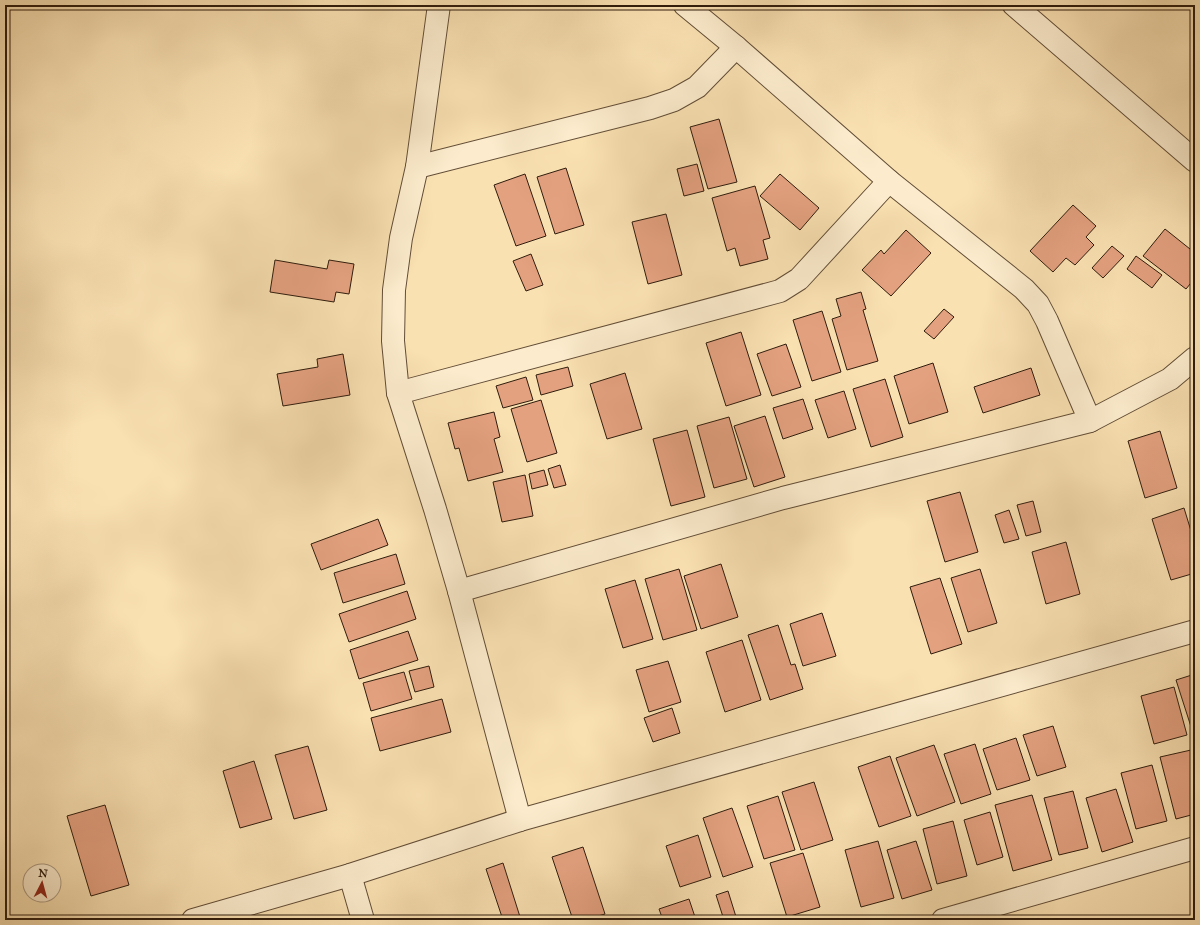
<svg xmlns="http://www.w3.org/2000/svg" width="1200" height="925" font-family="'IM FELL Great Primer',serif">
<rect width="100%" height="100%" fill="#fae1b2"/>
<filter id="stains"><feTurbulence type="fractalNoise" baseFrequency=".005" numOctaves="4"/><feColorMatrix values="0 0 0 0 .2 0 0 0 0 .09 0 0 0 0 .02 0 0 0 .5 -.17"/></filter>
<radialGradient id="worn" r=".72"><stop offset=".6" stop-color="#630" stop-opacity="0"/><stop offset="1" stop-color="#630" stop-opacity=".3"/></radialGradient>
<g fill="#e4a180" stroke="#2f1c0c">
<path d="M719,119l18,63 -29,7 -18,-62z"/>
<path d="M697,164l7,27 -20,5 -7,-27z"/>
<path d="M566,168l18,57 -29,9 -18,-57z"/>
<path d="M525,174l21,62 -30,10 -22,-61z"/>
<path d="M780,174l39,34 -19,22 -40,-34z"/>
<path d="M755,186l15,52 -7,2 5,19 -28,7 -5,-18 -8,3 -15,-53z"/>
<path d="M1073,205l23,21 -10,11 8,8 -19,20 -9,-7 -13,14 -23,-21z"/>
<path d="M666,214l16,61 -34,9 -16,-62z"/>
<path d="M1165,229l30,24v25l-9,11 -43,-33z"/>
<path d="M906,230l25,23 -40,43 -29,-26 19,-20 3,4z"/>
<path d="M1112,246l12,10 -21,22 -11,-10z"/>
<path d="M531,254l12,31 -17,6 -13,-30z"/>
<path d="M1136,256l26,19 -10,13 -25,-19z"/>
<path d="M275,260l52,9 2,-9 25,4 -5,30 -13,-2 -2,10 -64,-10z"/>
<path d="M861,292l5,17 -3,1 15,51 -31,9 -15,-51 9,-3 -5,-17z"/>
<path d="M944,309l10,8 -20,22 -10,-8z"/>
<path d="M822,311l19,61 -29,9 -19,-61z"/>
<path d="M741,332l20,63 -35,11 -20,-63z"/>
<path d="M786,344l15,43 -29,9 -15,-42z"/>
<path d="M343,354l7,41 -67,11 -6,-32 41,-7 -1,-8z"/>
<path d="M933,363l15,49 -39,12 -15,-48z"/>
<path d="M568,367l5,19 -32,9 -5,-20z"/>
<path d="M1031,368l9,27 -57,18 -9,-26z"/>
<path d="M625,373l17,56 -35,10 -17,-55z"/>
<path d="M526,377l7,23 -30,8 -7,-22z"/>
<path d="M885,379l18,58 -32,10 -18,-58z"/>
<path d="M844,391l12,38 -28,9 -13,-38z"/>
<path d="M803,399l10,30 -30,10 -10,-31z"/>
<path d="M541,400l16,53 -30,9 -16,-53z"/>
<path d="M494,412l6,25 -6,2 9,33 -35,9 -9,-33 -4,1 -7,-26z"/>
<path d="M765,416l20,61 -31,10 -20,-61z"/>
<path d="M729,417l18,62 -33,9 -17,-62z"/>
<path d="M687,430l18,67 -34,9 -18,-67z"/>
<path d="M1160,431l17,57 -32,10 -17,-57z"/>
<path d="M560,465l6,20 -12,3 -6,-19z"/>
<path d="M544,470l4,15 -16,4 -3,-15z"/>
<path d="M525,475l8,41 -31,6 -9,-40z"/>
<path d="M960,492l18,60 -33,10 -18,-61z"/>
<path d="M1033,501l8,31 -15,4 -9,-31z"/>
<path d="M1184,508l11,36v29l-24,7 -19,-61z"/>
<path d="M1009,510l10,29 -15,4 -9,-28z"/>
<path d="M378,519l10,26 -67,25 -10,-26z"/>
<path d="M1066,542l14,52 -34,10 -14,-52z"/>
<path d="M396,554l9,30 -62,19 -9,-30z"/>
<path d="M721,564l17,53 -37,12 -17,-53z"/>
<path d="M679,569l18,61 -34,10 -18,-61z"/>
<path d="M980,569l17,54 -29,9 -17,-54z"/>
<path d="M940,578l22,66 -31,10 -21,-67z"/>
<path d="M635,580l18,59 -30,9 -18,-59z"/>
<path d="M407,591l9,28 -67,23 -10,-28z"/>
<path d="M822,613l14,43 -33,10 -13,-42z"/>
<path d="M778,625l13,40 4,-1 8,25 -33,11 -22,-65z"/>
<path d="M408,631l10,29 -59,19 -9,-29z"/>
<path d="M742,640l19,60 -36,12 -19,-60z"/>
<path d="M668,661l13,41 -32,10 -13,-42z"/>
<path d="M429,666l5,21 -19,5 -6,-21z"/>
<path d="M404,672l8,27 -41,12 -8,-28z"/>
<path d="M1195,674v58l-2,1 -17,-53z"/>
<path d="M1174,687l13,48 -33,9 -13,-48z"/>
<path d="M442,699l9,33 -71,19 -9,-33z"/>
<path d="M672,708l8,25 -27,9 -9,-24z"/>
<path d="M1053,726l13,41 -29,9 -14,-41z"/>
<path d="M1016,738l14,42 -33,10 -14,-41z"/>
<path d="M975,744l16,50 -30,10 -17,-50z"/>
<path d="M934,745l21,57 -38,14 -21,-58z"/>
<path d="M308,746l19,64 -33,9 -19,-64z"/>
<path d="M1191,750l4,17v47l-19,5 -16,-62z"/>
<path d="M890,756l21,60 -32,11 -21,-60z"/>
<path d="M254,761l18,58 -32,9 -17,-57z"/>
<path d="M1152,765l15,56 -31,8 -15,-56z"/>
<path d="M814,782l19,58 -32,10 -19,-58z"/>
<path d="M1116,789l17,53 -31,10 -16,-54z"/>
<path d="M1073,791l15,57 -29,7 -15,-57z"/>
<path d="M1032,795l20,65 -39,11 -18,-66z"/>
<path d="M778,796l17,54 -31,9 -17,-53z"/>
<path d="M105,805l24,80 -38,11 -24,-80z"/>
<path d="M732,808l21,59 -30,10 -20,-59z"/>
<path d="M990,812l13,45 -26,8 -13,-45z"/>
<path d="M953,821l14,55 -30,8 -14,-55z"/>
<path d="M698,835l13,42 -31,10 -14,-41z"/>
<path d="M878,841l16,57 -33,9 -16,-57z"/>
<path d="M916,841l16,49 -30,9 -15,-49z"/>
<path d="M583,847l22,67 -21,6h-11l-21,-63z"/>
<path d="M803,853l17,54 -33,10 -17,-54z"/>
<path d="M503,863l18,57h-18l-17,-51z"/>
<path d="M728,891l9,29h-13l-8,-25z"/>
<path d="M689,899l7,21h-33l-4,-11z"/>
</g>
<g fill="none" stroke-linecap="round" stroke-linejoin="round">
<g stroke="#624d36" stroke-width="24">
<g id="street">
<path d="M439,5l-22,162 -16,71 -7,52 -1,51 5,52 37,116 24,82 61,229"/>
<path d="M685,5l51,42 153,134 135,108 14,15 9,17 43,100"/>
<path d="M1014,5l181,156"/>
<path d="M417,167l233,-59 24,-8 23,-13 39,-40"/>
<path d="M398,393l382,-102 19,-12 90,-98"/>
<path d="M459,591l324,-93 307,-77 80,-42 25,-21"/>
<path d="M350,875l13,45"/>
<path d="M193,920l157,-45 170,-55 675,-189"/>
<path d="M943,920l252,-72"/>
</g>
</g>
<use href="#street" stroke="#fceccd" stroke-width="22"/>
</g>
<rect width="1200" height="925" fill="none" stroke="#fae1b2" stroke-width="20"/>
<rect x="6" y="6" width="1188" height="913" fill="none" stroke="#2f1c0c" stroke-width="2"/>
<rect x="10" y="10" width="1180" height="905" fill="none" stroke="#2f1c0c"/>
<g transform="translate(42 883) rotate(6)"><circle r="19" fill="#fceccd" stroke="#aa9980"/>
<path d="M0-3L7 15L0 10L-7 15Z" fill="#8f2418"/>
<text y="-6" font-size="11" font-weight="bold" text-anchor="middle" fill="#2f1c0c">N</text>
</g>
<rect width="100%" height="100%" filter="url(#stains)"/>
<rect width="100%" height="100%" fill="url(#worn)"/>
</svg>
